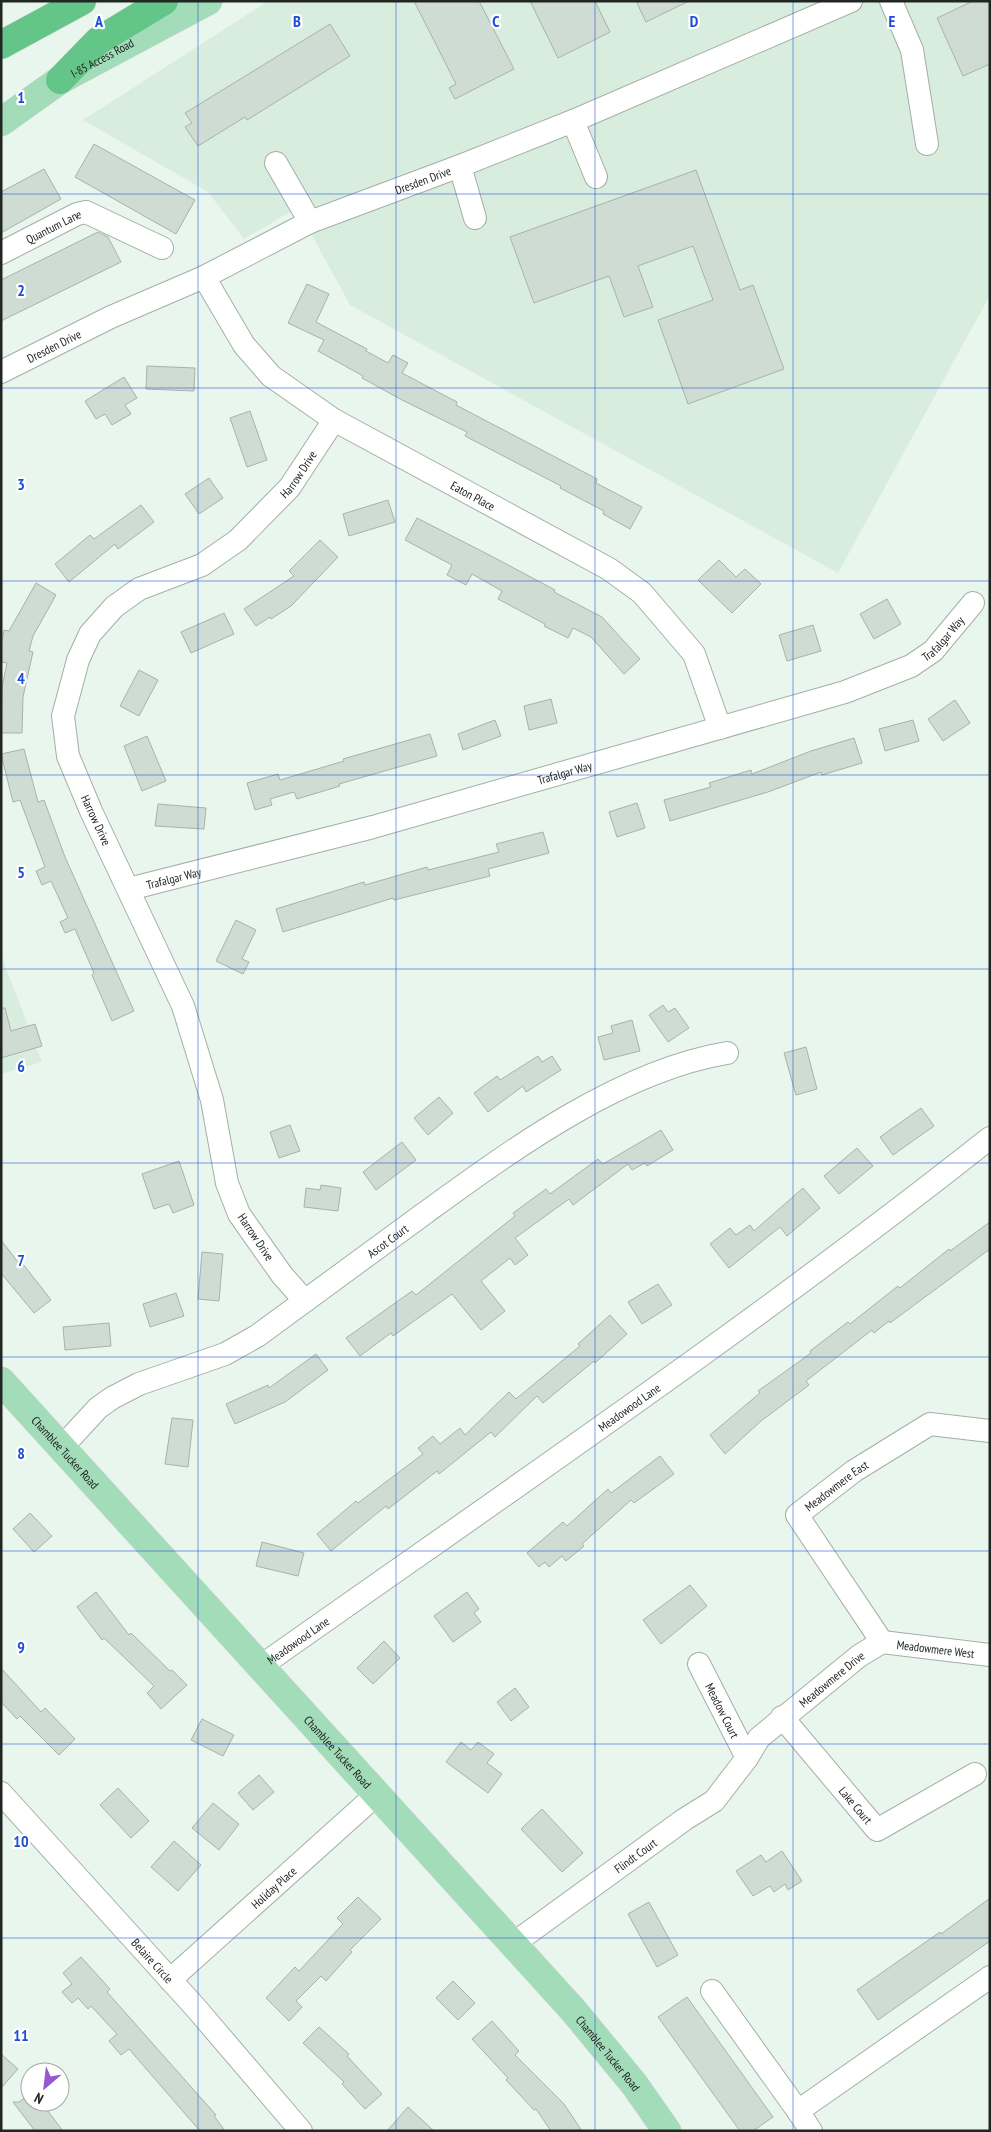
<svg xmlns="http://www.w3.org/2000/svg" width="991" height="2132" font-family="'PT Sans Narrow',sans-serif">
<rect width="100%" height="100%" fill="#e9f6ed"/>
<g fill="#d9eddf">
<path d="M268,1h722v294l-152,278 -488,-268 -53,-97 -53,31 -36,-47 -125,-72z"/>
<path d="M1,955l41,107 -41,12z"/>
</g>
<g fill="#cfdcd3" stroke="#a7b3aa">
<path d="M414,1h65l35,68 -59,30 -6,-11 7,-4z"/>
<path d="M530,1h65l15,31 -52,26z"/>
<path d="M636,1h53l-43,21z"/>
<path d="M973,1h17v63l-27,12 -26,-58z"/>
<path d="M330,24l20,32 -103,64 -2,-3 -47,29 -13,-19 7,-4 -7,-10z"/>
<path d="M94,144l101,56 -19,34 -101,-57z"/>
<path d="M44,169l17,30 -60,34v-41z"/>
<path d="M696,170l44,120 13,-5 31,84 -96,35 -30,-84 55,-20 -20,-54 -55,20 15,41 -29,10 -15,-41 -75,27 -24,-66z"/>
<path d="M98,232l10,5 13,25 -120,59v-41z"/>
<path d="M307,284l22,10 -13,28 51,27 -1,2 22,12 5,-8 15,8 -6,10 55,29 -1,3 141,74 -1,4 46,24 -12,22 -27,-15 1,-3 -44,-23 1,-2 -96,-50 2,-4 -65,-32 -40,-22 1,-2 -45,-25 6,-11 -36,-17z"/>
<path d="M147,366l48,2 -1,23 -48,-2z"/>
<path d="M124,377l13,21 -12,7 6,9 -19,11 -7,-11 -9,5 -11,-18z"/>
<path d="M250,411l17,49 -20,7 -17,-49z"/>
<path d="M209,478l14,20 -24,16 -14,-20z"/>
<path d="M388,500l7,22 -46,14 -6,-22z"/>
<path d="M141,505l13,17 -36,27 -3,-5 -46,38 -14,-18 35,-29 4,4z"/>
<path d="M417,518l78,40 60,32 -1,2 48,25 38,42 -16,15 -33,-37 -18,-9 -5,10 -24,-12 1,-2 -47,-25 4,-8 -30,-17 -6,11 -19,-10 5,-10 -47,-25z"/>
<path d="M320,540l18,17 -47,49 -20,13 -1,-2 -14,9 -12,-17 50,-33 -5,-5z"/>
<path d="M719,560l17,17 9,-8 16,15 -29,29 -34,-33z"/>
<path d="M36,583l20,12 -23,41 -4,15 4,1 -10,45 -1,36h-21l1,-46 5,-24 -6,-1v-17l3,-15 5,1z"/>
<path d="M887,599l14,25 -27,15 -14,-25z"/>
<path d="M224,613l10,21 -43,19 -10,-21z"/>
<path d="M813,625l8,26 -34,10 -8,-26z"/>
<path d="M139,670l19,10 -19,36 -19,-10z"/>
<path d="M551,699l6,24 -28,7 -5,-24z"/>
<path d="M955,700l15,23 -27,18 -15,-22z"/>
<path d="M495,720l6,16 -38,14 -5,-16z"/>
<path d="M913,720l6,21 -34,10 -6,-22z"/>
<path d="M430,734l7,22 -98,28 1,2 -43,13 -3,-7 -24,7 2,6 -17,5 -8,-27 31,-9 2,6 64,-19 -1,-2z"/>
<path d="M147,736l19,45 -24,10 -18,-45z"/>
<path d="M854,738l8,25 -40,12 -1,-3 -53,20 -98,29 -6,-21 47,-13 -2,-4 42,-13 1,4 59,-23z"/>
<path d="M24,749l14,53 6,-2 21,57 69,154 -22,10 -20,-46 2,-2 -19,-44 -10,4 -5,-11 8,-4 -17,-37 -9,4 -6,-14 9,-4 -25,-67 -7,2 -12,-48z"/>
<path d="M637,803l8,25 -28,9 -8,-25z"/>
<path d="M158,804l48,4 -2,21 -49,-3z"/>
<path d="M543,832l6,21 -61,16 2,7 -96,24 -1,-2 -110,34 -7,-23 88,-27 1,3 62,-18 1,3 71,-18 -3,-8z"/>
<path d="M236,920l20,10 -14,29 7,3 -6,12 -27,-13z"/>
<path d="M663,1005l5,7 7,-4 14,20 -21,14 -19,-27z"/>
<path d="M1,1008h4l6,23 24,-7 7,22 -41,12z"/>
<path d="M632,1020l8,31 -36,9 -6,-23 15,-4 -2,-7z"/>
<path d="M806,1047l11,42 -21,6 -12,-42z"/>
<path d="M538,1056l4,6 10,-6 9,14 -35,22 -3,-6 -35,26 -14,-19 23,-17 3,4z"/>
<path d="M439,1097l14,16 -25,22 -14,-17z"/>
<path d="M921,1108l13,18 -41,29 -13,-18z"/>
<path d="M290,1125l10,26 -21,7 -9,-26z"/>
<path d="M661,1130l12,20 -26,16 -2,-3 -13,7 -4,-6 -55,41 -4,-6 -54,39 13,17 -13,10 -5,-7 -29,23 24,30 -24,19 -29,-36 -59,42 -2,-3 -31,23 -14,-18 66,-47 4,4 99,-79 -2,-3 33,-24 4,5 48,-35 5,5z"/>
<path d="M402,1142l14,18 -40,30 -13,-18z"/>
<path d="M857,1148l16,18 -34,28 -15,-18z"/>
<path d="M179,1161l15,44 -21,8 -4,-9 -15,5 -12,-35z"/>
<path d="M321,1185l20,3 -3,23 -34,-4 2,-19 14,2z"/>
<path d="M803,1188l17,20 -33,28 -7,-9 -51,41 -19,-24 20,-16 6,7 14,-10 4,6z"/>
<path d="M990,1222v27l-100,74 -1,-2 -15,12 -2,-3 -66,51 3,4 -48,36 -36,33 -15,-19 50,-42 -2,-2 53,-38 -1,-2 38,-29 2,2 48,-38 2,2 49,-39 1,2z"/>
<path d="M1,1240l20,26 2,-2 28,36 -17,13 -33,-40z"/>
<path d="M202,1252l21,2 -4,47 -21,-2z"/>
<path d="M658,1284l14,21 -30,19 -14,-22z"/>
<path d="M176,1293l8,23 -34,11 -7,-23z"/>
<path d="M610,1315l17,19 -32,29 -1,-2 -51,42 -6,-7 -42,41 -4,-5 -52,42 -2,-3 -49,38 -2,-3 -55,45 -14,-17 39,-33 2,2 65,-49 -5,-6 15,-12 7,8 20,-16 5,7 44,-43 7,7 64,-53 -2,-2z"/>
<path d="M109,1323l2,23 -46,4 -2,-23z"/>
<path d="M316,1354l12,16 -43,32 -50,22 -9,-20 42,-19 1,3z"/>
<path d="M172,1418l21,2 -5,47 -23,-3z"/>
<path d="M660,1456l14,18 -40,29 -3,-3 -49,44 2,2 -18,15 -4,-5 -13,11 -4,-5 -6,5 -12,-14 36,-31 4,4 41,-37 3,4z"/>
<path d="M30,1513l22,23 -18,16 -21,-23z"/>
<path d="M262,1542l42,11 -6,23 -42,-10z"/>
<path d="M690,1585l17,21 -46,38 -18,-24z"/>
<path d="M96,1592l33,43 2,-2 39,38 2,-1 15,15 -26,24 -14,-16 7,-7 -50,-48 -2,2 -25,-33z"/>
<path d="M467,1592l12,17 -5,4 7,9 -28,20 -19,-26z"/>
<path d="M384,1641l16,17 -27,26 -16,-16z"/>
<path d="M1,1668l40,44 4,-4 30,31 -16,16 -39,-39 -3,3 -16,-17z"/>
<path d="M515,1688l14,19 -18,14 -14,-19z"/>
<path d="M202,1719l32,16 -11,21 -32,-16z"/>
<path d="M461,1742l10,8 7,-8 16,12 -7,9 15,11 -14,19 -42,-31z"/>
<path d="M259,1775l15,17 -21,18 -15,-17z"/>
<path d="M118,1788l31,33 -18,17 -31,-33z"/>
<path d="M213,1803l26,21 -20,26 -27,-22z"/>
<path d="M542,1809l41,44 -21,19 -41,-43z"/>
<path d="M174,1841l27,24 -23,26 -27,-24z"/>
<path d="M782,1851l20,30 -14,9 -3,-6 -11,8 -4,-6 -17,10 -17,-25 25,-16 5,7z"/>
<path d="M358,1897l23,22 -31,31 2,2 -26,29 -5,-5 -25,25 6,6 -13,14 -23,-23 29,-31 4,4 44,-47 -6,-6z"/>
<path d="M990,1898v43l-112,79 -21,-30 83,-58 1,2z"/>
<path d="M649,1902l29,53 -21,12 -29,-53z"/>
<path d="M81,1957l29,32 -3,3 109,123 -2,1 11,15h-25l-71,-82 -8,6 -12,-14 8,-7 -26,-28 -3,3 -10,-11 -6,5 -10,-11 10,-8 -9,-11z"/>
<path d="M453,1981l22,22 -17,17 -22,-22z"/>
<path d="M687,1997l86,120 -20,14h-13l-82,-114z"/>
<path d="M492,2021l27,30 -4,4 49,49 18,27h-31l-15,-22 -2,1 -28,-30 2,-2 -36,-39z"/>
<path d="M319,2027l30,27 -2,2 35,38 -17,15 -23,-25 2,-2 -41,-39z"/>
<path d="M1,2054l17,15 -17,19z"/>
<path d="M30,2094v8h11l22,29h-28l-22,-29h6z"/>
<path d="M408,2107l26,24h-47z"/>
</g>
<g fill="none" stroke-linecap="round" stroke-linejoin="round">
<g stroke="#a3afa6" stroke-width="24">
<g id="minor">
<path d="M891,1l21,49 15,94"/>
<path d="M573,121l23,56"/>
<path d="M276,163l34,59"/>
<path d="M460,166l15,52"/>
<path id="s1" d="M1,253l76,-39 9,-2 76,36"/>
<path id="s2" d="M204,277l40,68 27,31 63,44 275,149 33,24 52,61 26,74"/>
<path id="s3" d="M1,372l110,-55 93,-40 106,-55 150,-56 113,-45 278,-120"/>
<path id="s4" d="M129,889l244,-62 472,-135 66,-26 22,-15 40,-48"/>
<path id="s5" d="M305,1301l-23,-26 -43,-61 -12,-31 -15,-83 -29,-94 -92,-195 -23,-55 -5,-40 15,-56 12,-26 24,-27 25,-18 63,-24 36,-25 52,-53 44,-67"/>
<path id="s6" d="M62,1447l36,-39 14,-10 27,-14 86,-30 32,-18c56,-41 112,-82 168,-123 87,-63 194,-142 302,-160"/>
<path id="s7" d="M882,1642l-85,-127 57,-44 76,-47 60,7"/>
<path id="s8" d="M882,1642l108,13"/>
<path id="s9" d="M699,1664l48,94"/>
<path id="s10" d="M261,1666c245,-173 494,-342 729,-528"/>
<path id="s11" d="M782,1717l95,113 98,-56"/>
<path id="s12" d="M1,1793l194,214 106,124"/>
<path id="s13" d="M513,1944l172,-125 29,-18 33,-43 12,-20 100,-82 23,-14"/>
<path id="s14" d="M170,1980l207,-186"/>
<path d="M712,1991l86,120"/>
<path d="M811,2131l-13,-20 192,-134"/>
</g>
</g>
<g stroke="#d3d4d3" stroke-width="29">
<g id="major">
<path id="s15" d="M1,122l59,-42 148,-79"/>
<path id="s16" d="M1,1381l572,629 61,74 33,47"/>
</g>
</g>
<g stroke="#d3d4d3" stroke-width="29">
<g id="highway">
<path d="M1,45l81,-44"/>
<path d="M60,80l38,-39 66,-40"/>
</g>
</g>
<use href="#minor" stroke="#fff" stroke-width="22"/>
<use href="#major" stroke="#a2dcb8" stroke-width="28"/>
<use href="#highway" stroke="#64c589" stroke-width="28"/>
</g>
<path fill="none" stroke="#1d4ed8" stroke-width="1" stroke-opacity="0.55" d="M198,1v2130M396,1v2130M595,1v2130M793,1v2130M1,194h989M1,388h989M1,581h989M1,775h989M1,969h989M1,1163h989M1,1357h989M1,1551h989M1,1744h989M1,1938h989"/>
<g text-anchor="middle" dominant-baseline="central" stroke-width="4.5" stroke-linejoin="round" paint-order="stroke">
<g font-size="12" fill="#212623" stroke="#fff">
<text stroke="none"><textPath href="#s15" startOffset="120">I-85 Access Road</textPath></text>
<text stroke="none"><textPath href="#s3" startOffset="464">Dresden Drive</textPath></text>
<text stroke="none"><textPath href="#s1" startOffset="59">Quantum Lane</textPath></text>
<text stroke="none"><textPath href="#s3" startOffset="59">Dresden Drive</textPath></text>
<text stroke="none"><textPath href="#s5" startOffset="995">Harrow Drive</textPath></text>
<text stroke="none"><textPath href="#s2" startOffset="355">Eaton Place</textPath></text>
<text stroke="none"><textPath href="#s4" startOffset="856">Trafalgar Way</textPath></text>
<text stroke="none"><textPath href="#s4" startOffset="451">Trafalgar Way</textPath></text>
<text transform="translate(96 820) rotate(65)">Harrow Drive</text>
<text stroke="none"><textPath href="#s4" startOffset="46">Trafalgar Way</textPath></text>
<text transform="translate(256 1237) rotate(56)">Harrow Drive</text>
<text stroke="none"><textPath href="#s6" startOffset="390">Ascot Court</textPath></text>
<text stroke="none"><textPath href="#s10" startOffset="450">Meadowood Lane</textPath></text>
<text stroke="none"><textPath href="#s16" startOffset="96">Chamblee Tucker Road</textPath></text>
<text stroke="none"><textPath href="#s7" startOffset="202">Meadowmere East</textPath></text>
<text stroke="none"><textPath href="#s10" startOffset="45">Meadowood Lane</textPath></text>
<text stroke="none"><textPath href="#s8" startOffset="54">Meadowmere West</textPath></text>
<text stroke="none"><textPath href="#s13" startOffset="418">Meadowmere Drive</textPath></text>
<text stroke="none"><textPath href="#s9" startOffset="52">Meadow Court</textPath></text>
<text stroke="none"><textPath href="#s16" startOffset="501">Chamblee Tucker Road</textPath></text>
<text stroke="none"><textPath href="#s11" startOffset="115">Lake Court</textPath></text>
<text stroke="none"><textPath href="#s13" startOffset="151">Flindt Court</textPath></text>
<text stroke="none"><textPath href="#s14" startOffset="139">Holiday Place</textPath></text>
<text stroke="none"><textPath href="#s12" startOffset="226">Belaire Circle</textPath></text>
<text stroke="none"><textPath href="#s16" startOffset="906">Chamblee Tucker Road</textPath></text>
</g>
</g>
<g font-size="16" text-anchor="middle" font-weight="bold" fill="#1d4ed8" stroke="#fff" stroke-width="4.5" stroke-linejoin="round" paint-order="stroke">
<text x="99" y="27">A</text>
<text x="297" y="27">B</text>
<text x="496" y="27">C</text>
<text x="694" y="27">D</text>
<text x="892" y="27">E</text>
<text x="21" y="103">1</text>
<text x="21" y="296">2</text>
<text x="21" y="490">3</text>
<text x="21" y="684">4</text>
<text x="21" y="878">5</text>
<text x="21" y="1072">6</text>
<text x="21" y="1266">7</text>
<text x="21" y="1459">8</text>
<text x="21" y="1653">9</text>
<text x="21" y="1847">10</text>
<text x="21" y="2041">11</text>
</g>
<rect width="991" height="2132" fill="none" stroke="#212623" stroke-width="5"/>
<g transform="translate(45 2087) rotate(208)"><circle r="24" fill="#ffffff" stroke="#a6a8a7"/>
<path d="M0-4L9 19L0 12L-9 19Z" fill="#9458cf"/>
<text y="-8" font-size="14" font-weight="bold" text-anchor="middle" fill="#212623">N</text>
</g>
</svg>
